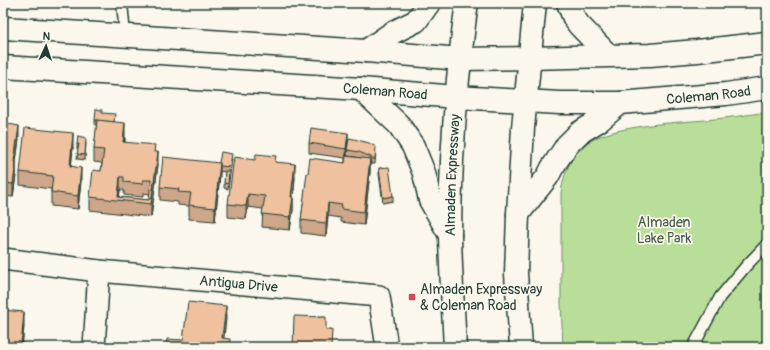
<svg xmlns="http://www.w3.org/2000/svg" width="770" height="350" font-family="Pangolin,sans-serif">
<rect width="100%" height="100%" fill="#fbf7ec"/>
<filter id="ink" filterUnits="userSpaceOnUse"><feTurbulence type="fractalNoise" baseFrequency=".025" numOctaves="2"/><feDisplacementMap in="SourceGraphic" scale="8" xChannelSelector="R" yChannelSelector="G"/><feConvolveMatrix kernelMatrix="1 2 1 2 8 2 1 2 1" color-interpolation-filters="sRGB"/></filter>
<g filter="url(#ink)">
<path fill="#b9de99" stroke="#6c8e66" d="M767,112v235h-204l-2,-44v-110c3,-22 11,-41 31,-53 9,-5 20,-8 29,-10 28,-6 57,-8 85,-10 20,-2 41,-5 61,-8z"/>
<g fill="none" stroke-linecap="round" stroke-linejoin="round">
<g stroke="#1f3d34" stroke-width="13">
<g id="lane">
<path d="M122,3l3,32"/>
<path d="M693,347l27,-50 26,-31 21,-22"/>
<path d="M765,347l2,-3"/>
</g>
</g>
<g stroke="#1f3d34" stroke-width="24">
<g id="street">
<path id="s1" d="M3,259l96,12 280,25 8,51"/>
<path d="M94,347l5,-76"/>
</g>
</g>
<g stroke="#1f3d34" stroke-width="25">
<g id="secondary">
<path d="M3,28l363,23 94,8 69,-1 121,-3 47,-4 70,-8"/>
<path id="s2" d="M3,67l358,22 95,8 103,6h61l106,-9 41,-6"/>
</g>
</g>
<g stroke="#1f3d34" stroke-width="25">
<g id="primary">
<path d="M568,3l6,15 5,7 29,30"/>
<path d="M366,51l26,-18 24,-12 13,-18"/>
<path d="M361,89l38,36 14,21 11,27 6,27 20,35"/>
<path d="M518,214l30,-38 4,-8 15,-23 12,-12 21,-13 20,-17"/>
<path id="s3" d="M455,347c-2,-37 -4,-73 -5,-110 0,-53 3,-105 8,-158 3,-26 5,-51 9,-76"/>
<path d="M521,347l-5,-73 2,-60 5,-86 12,-125"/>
</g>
</g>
<use href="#lane" stroke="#fbf7ec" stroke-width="10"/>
<use href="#street" stroke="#fbf7ec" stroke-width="21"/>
<use href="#secondary" stroke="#fbf7ec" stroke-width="22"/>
<use href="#primary" stroke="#fbf7ec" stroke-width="22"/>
</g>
<g fill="#cea689" stroke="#1f3d34" fill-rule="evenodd">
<path d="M344,3h9l-1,2z"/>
<path d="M102,113l13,9 10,15v5l30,10 3,13 -7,52 -61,-7v-13l11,-26 1,-8 -8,-1v-13l3,-24h-2v-5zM120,190h4v5l19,2v-4l7,1 -1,6 -30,-3z"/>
<path d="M3,123l16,16 -3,23v13l-3,22 -10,-1z"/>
<path d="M86,143l-1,17 -8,-1 1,-10h-1v-5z"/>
<path d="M309,143h39l-2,13 15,2 -14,-2v-6l29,2 -1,12h-4v-2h-1v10l-6,53 -23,-3v-4l-13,-2 -2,20 -25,-3v-13l7,-47 37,-10v-5l-36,-5z"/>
<path d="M73,147l-2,20 10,14 -3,28 -27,-3v-17l-31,-4v-13z"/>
<path d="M232,159l-4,30 -4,-1 1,-16 -5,-1 -5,50 -26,-2v-13l-11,-1v-3l-18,-2v-13l59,-24z"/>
<path d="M276,162l19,15 -2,23v10l-3,20 -28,-3 1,-18 -15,-2 -2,12 -18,-2v-13z"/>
<path d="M379,168l14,28v5l-10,2 -4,-29z"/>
<path d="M3,290l1,13 -1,7 21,16 -2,21h-19z"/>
</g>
<g fill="#a7876f" stroke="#1f3d34">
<path d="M125,123v14l-2,18v-13z"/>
<path d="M19,126v13l-5,36v-13z"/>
<path d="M73,133v14l-3,33v-14z"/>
<path d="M348,133v10l-2,15v-9z"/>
<path d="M158,152v13l-7,52v-13z"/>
<path d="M370,159v13l-6,53v-13z"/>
<path d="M16,162v13l-3,22v-13z"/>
<path d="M220,163v13l-5,45v-13z"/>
<path d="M295,164v13l-2,23v10l-3,20 1,-33z"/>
<path d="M81,168v13l-3,28v-13z"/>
<path d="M120,177v13l-1,10 -1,-3z"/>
<path d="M248,194v13l-2,12v-13z"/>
<path d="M328,203v13l-2,20v-13z"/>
<path d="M4,290v13l-1,10v-14z"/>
<path d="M226,306v13l-3,28 -1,-9z"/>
<path d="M24,312v14l-2,21h-1z"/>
</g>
<g fill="#efc19f" stroke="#1f3d34" fill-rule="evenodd">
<path d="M96,109l6,1v3l13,1 -1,8 -19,-2z"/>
<path d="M97,120l28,3 -2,19 32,3 -1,7h4l-7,52 -61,-7 3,-27 8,1 3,-21 -10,-1zM120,177h4v5l19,2v-4h8l-2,20 -31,-3z"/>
<path d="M3,123l16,3 -5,36h2l-3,22 -10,-1z"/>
<path d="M25,128l48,5 -3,33 11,2 -3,28 -27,-4 2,-16 -33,-4z"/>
<path d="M311,128l37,5 -2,16 -37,-6z"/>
<path d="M78,136l8,2 -1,17 -8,-1 2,-10h-2z"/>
<path d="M349,138l5,1 15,4 7,4 -1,12h-4v-2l-12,-5 -12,-2z"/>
<path d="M221,152l11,2 -2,13 -10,-1v-3h-1z"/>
<path d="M256,154l20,2 -1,6 20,2 -4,33h2l-3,20 -28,-3 3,-18 -17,-2 -2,12 -18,-2 6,-47 21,3z"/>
<path d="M346,156l24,3 -6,53 -23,-3 1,-4 -14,-2 -2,20 -25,-3 6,-47h1l2,-15 35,5z"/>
<path d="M163,157l57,6 -5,45 -26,-3 2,-12 -13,-1 1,-3 -19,-2z"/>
<path d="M389,167l4,29 -10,2 -4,-30z"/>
<path d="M225,171h4l-1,13 -4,-1z"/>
<path d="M188,302l38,4 -4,32 8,1v8h-64l1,-8 16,1z"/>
<path d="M3,310l21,2 -3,35 -18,-2z"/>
<path d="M294,316l32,1v13h6l-1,17h-38z"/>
<rect x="318" y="316" width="5" height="1"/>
</g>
</g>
<rect fill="#d1495b" stroke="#fbf7ec" stroke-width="1.5" x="408" y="293" width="8" height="8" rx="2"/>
<g text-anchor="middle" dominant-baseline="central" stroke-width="3.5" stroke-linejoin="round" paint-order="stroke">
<g font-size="14" fill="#1f3d34" stroke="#fbf7ec">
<text stroke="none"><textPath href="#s2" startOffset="383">Coleman Road</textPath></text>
<text stroke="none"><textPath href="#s2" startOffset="707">Coleman Road</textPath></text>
<text stroke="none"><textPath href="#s3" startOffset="172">Almaden Expressway</textPath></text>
<text stroke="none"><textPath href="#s1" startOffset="237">Antigua Drive</textPath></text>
</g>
<g font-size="14" fill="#3e5d48" stroke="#fbf7ec">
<text x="664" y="222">Almaden<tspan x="664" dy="16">Lake Park</tspan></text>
</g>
<g font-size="14" fill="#1f3d34" stroke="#fbf7ec" text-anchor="start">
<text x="420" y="289">Almaden Expressway<tspan x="420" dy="16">&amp; Coleman Road</tspan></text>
</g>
</g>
<rect width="770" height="350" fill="none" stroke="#fbf7ec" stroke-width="16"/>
<rect x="8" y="8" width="754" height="334" fill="none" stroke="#1f3d34" stroke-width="1.5" filter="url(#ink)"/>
<g transform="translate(46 46) rotate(3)" stroke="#fbf7ec" stroke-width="3" paint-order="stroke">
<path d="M0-3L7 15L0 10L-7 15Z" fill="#1f3d34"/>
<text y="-6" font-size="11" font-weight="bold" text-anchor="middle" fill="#1f3d34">N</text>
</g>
</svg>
